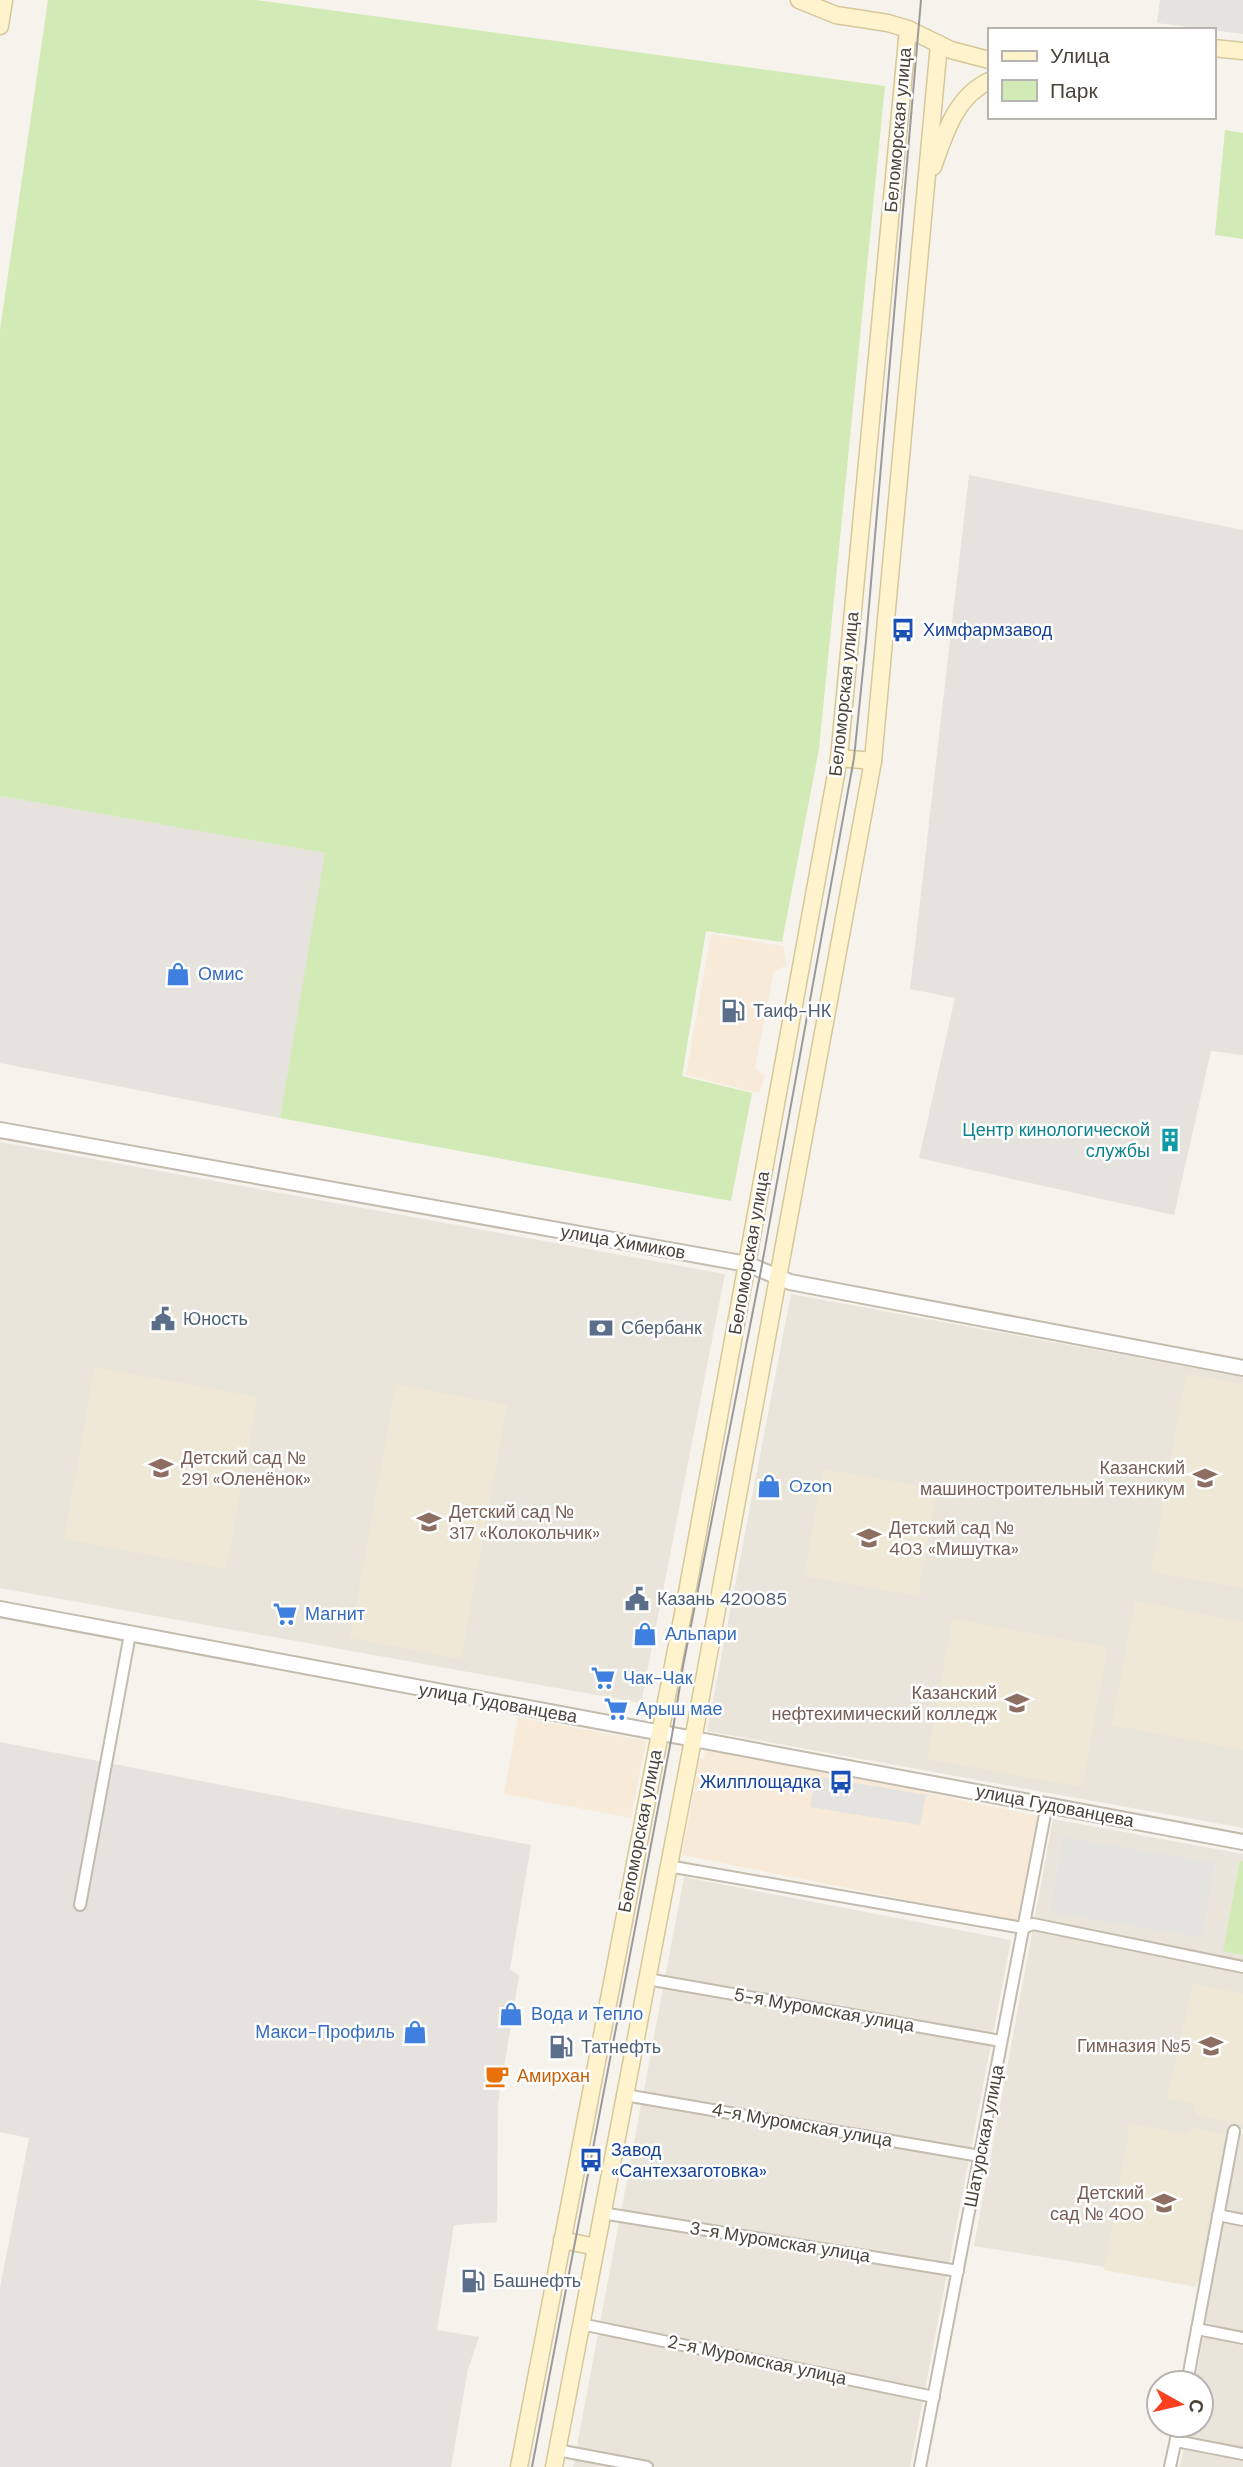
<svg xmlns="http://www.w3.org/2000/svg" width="1243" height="2467" font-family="'DM Sans',sans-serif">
<rect width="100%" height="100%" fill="#f6f3ec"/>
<g fill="#eae5da">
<path d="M0,1142l725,132 -84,429 -641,-115z"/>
<path d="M791,1294l452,83v451l-536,-97z"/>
<path d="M1053,1819l190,35v275l-12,-2 -25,156 -232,-37z"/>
<path d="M684,1877l327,63 -101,527h-337z"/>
<path d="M1239,2133l4,1v333h-63l8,-42h13v-42h-6z"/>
</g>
<g fill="#f7ead8">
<path d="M711,934l72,12 4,19 -13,6 -19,97 10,8 -6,17 -73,-18z"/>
<path d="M518,1717l128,24 -15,77 -127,-24z"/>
<path d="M706,1749l176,35 40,6v2l117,24 -21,106 -336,-67 18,-96h4z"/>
</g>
<g fill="#e6e2dd">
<path d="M969,475l274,55v525l-32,-4 -37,164 -255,-57 36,-160 -45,-9z"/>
<path d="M0,796l326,57 -46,265 -280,-55z"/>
<path d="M0,1742l531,103 -21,124 9,7 -21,127 -1,119 -43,3 -17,105 42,7 -11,32 -17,98h-451v-179l29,-150 -29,-6z"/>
</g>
<g fill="#efe8d6">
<path d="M95,1367l163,30 -32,172 -162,-30z"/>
<path d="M1186,1374l57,10v204l-92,-16z"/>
<path d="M396,1384l111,21 -46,254 -111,-21z"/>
<path d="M823,1469l114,20 -19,107 -114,-20z"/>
<path d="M1135,1601l108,21v128l-131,-25z"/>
<path d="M952,1619l156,28 -26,140 -155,-28z"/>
<path d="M1193,1984l50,10v131l-47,-10 -2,-12 -27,-4z"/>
<path d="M1130,2124l58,10 5,-7 32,8 -29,152 -92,-17z"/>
</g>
<g fill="#d2eab5">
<path d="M48,0h208l629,86 -66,663 -37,193 -76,-11 -24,145 70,17 -21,108 -451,-83 45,-265 -325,-57v-466z"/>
<path d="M1225,130l18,3v106l-28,-4z"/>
<path d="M1240,1861h3v94l-20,-4z"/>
</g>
<g fill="#e5e3e0">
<path d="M1160,0h83v34l-86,-11z"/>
<path d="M816,1776l110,19 -6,30 -110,-18z"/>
<path d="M1063,1837l152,26 -13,75 -152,-26z"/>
</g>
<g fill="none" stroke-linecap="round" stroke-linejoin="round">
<g stroke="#c2bbae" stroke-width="14">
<g id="minor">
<path d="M668,1866l355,62 10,-4 210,43"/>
<path d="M80,1905l50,-271"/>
<path d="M647,1979l354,62"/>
<path d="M625,2095l355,61"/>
<path d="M602,2213l356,58"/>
<path d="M1218,2215l25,5"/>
<path d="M581,2324l353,73"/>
<path d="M1197,2329l46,9"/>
<path d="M1187,2383l47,-252"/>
<path d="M1176,2441l67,13"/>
<path d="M557,2450l90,17"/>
<path d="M920,2467l127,-663"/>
<path d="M1170,2467l9,-42"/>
</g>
</g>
<g stroke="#c2bbae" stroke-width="18">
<g id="tertiary">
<path d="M0,1130l747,134 43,18 453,86"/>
<path d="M0,1609l1243,233"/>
</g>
</g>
<g stroke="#d6c79b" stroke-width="19">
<g id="secondary">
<path d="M799,0l37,15 52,8 20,6 43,21 38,10"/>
<path d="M0,26l4,-26"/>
<path d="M1213,48l30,3"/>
<path d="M933,167c12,-33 22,-70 56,-86"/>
<path d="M839,758l34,3"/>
<path d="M562,2240l34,7"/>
<path d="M519,2467l167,-869 153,-840 69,-729"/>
<path d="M554,2467l139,-727 180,-979 66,-717"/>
</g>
</g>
<use href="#minor" stroke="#fff" stroke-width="10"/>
<use href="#tertiary" stroke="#fff" stroke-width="14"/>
<use href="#secondary" stroke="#fff3cd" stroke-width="16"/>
<path stroke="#9a9a9a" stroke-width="2" d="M532,2467l140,-732 11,-69 78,-396 93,-512 12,-117 55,-641"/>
</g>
<defs>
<g id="bus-bare" transform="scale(1.89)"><path d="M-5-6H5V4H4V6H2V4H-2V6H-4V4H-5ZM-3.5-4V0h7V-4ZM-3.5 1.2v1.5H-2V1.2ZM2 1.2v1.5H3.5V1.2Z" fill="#1a4fb4" stroke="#fff" stroke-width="2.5" paint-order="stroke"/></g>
<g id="shop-bare" transform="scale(1.89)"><path d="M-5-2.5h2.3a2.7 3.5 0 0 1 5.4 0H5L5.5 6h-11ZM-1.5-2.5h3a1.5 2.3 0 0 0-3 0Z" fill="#3f7fe0" stroke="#fff" stroke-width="2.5" paint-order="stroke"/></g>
<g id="fuel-bare" transform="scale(1.89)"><path d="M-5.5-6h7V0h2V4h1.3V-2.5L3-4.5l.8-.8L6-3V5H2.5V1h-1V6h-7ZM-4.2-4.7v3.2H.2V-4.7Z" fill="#5c6f8a" stroke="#fff" stroke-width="2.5" paint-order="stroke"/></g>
<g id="building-bare" transform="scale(1.89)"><path d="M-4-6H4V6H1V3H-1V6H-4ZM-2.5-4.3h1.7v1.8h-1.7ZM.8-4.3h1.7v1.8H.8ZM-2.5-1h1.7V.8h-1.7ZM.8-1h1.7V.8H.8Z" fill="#0f9aa8" stroke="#fff" stroke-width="2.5" paint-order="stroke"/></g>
<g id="civic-bare" transform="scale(1.89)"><path d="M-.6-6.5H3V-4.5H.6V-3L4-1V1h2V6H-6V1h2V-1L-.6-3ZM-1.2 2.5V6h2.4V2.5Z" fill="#5c6f8a" stroke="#fff" stroke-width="2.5" paint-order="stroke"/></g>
<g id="bank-bare" transform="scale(1.89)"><path d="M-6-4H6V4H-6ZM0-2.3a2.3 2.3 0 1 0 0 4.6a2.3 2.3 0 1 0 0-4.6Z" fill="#5c6f8a" stroke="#fff" stroke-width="2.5" paint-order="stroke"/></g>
<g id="school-bare" transform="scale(1.89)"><path d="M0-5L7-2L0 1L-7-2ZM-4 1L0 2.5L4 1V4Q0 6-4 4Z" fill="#8d6e63" stroke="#fff" stroke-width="2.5" paint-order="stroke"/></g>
<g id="university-bare" transform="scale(1.89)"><path d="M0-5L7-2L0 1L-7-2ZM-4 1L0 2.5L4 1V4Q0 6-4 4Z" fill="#8d6e63" stroke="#fff" stroke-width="2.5" paint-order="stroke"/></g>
<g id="supermarket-bare" transform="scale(1.89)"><path d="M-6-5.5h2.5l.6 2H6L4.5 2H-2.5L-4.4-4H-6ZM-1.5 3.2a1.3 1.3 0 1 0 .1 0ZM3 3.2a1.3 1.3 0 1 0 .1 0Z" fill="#3f7fe0" stroke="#fff" stroke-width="2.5" paint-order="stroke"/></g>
<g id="cafe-bare" transform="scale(1.89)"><path d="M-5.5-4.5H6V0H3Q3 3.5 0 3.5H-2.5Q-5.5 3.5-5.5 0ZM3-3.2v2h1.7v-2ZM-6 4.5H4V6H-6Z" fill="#e8710a" stroke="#fff" stroke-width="2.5" paint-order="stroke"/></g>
</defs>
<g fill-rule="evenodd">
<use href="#bus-bare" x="903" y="630"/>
<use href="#shop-bare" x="178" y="974"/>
<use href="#fuel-bare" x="733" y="1011"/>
<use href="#building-bare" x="1170" y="1140"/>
<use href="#civic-bare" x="163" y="1319"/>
<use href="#bank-bare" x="601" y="1328"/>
<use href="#school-bare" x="161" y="1468"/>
<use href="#university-bare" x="1205" y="1478"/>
<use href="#shop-bare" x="769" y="1486"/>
<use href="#school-bare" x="429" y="1522"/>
<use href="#school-bare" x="869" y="1538"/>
<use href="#civic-bare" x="637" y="1599"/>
<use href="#supermarket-bare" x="285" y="1614"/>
<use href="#shop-bare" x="645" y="1634"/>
<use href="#supermarket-bare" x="603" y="1678"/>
<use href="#university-bare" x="1017" y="1703"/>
<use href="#supermarket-bare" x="616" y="1709"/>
<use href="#bus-bare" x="841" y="1782"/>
<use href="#shop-bare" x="511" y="2014"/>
<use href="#shop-bare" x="415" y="2032"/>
<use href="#school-bare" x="1211" y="2046"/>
<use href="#fuel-bare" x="561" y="2047"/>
<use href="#cafe-bare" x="497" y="2076"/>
<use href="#bus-bare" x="591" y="2160"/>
<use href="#school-bare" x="1164" y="2203"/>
<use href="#fuel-bare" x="473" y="2281"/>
</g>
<g text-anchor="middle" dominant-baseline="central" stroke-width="5" stroke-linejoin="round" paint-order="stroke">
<g font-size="18" fill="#4b4439" stroke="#fff">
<text transform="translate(898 130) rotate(-85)">Беломорская улица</text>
<text transform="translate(844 694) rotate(-84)">Беломорская улица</text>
<text transform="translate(623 1242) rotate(10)">улица Химиков</text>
<text transform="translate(749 1253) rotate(-80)">Беломорская улица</text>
<text transform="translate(498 1703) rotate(10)">улица Гудованцева</text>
<text transform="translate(1055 1806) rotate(11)">улица Гудованцева</text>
<text transform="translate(640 1831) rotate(-79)">Беломорская улица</text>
<text transform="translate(824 2010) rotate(10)">5-я Муромская улица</text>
<text transform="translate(802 2125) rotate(10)">4-я Муромская улица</text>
<text transform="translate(984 2136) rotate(-79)">Шатурская улица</text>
<text transform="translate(780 2242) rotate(9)">3-я Муромская улица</text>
<text transform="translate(757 2360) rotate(12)">2-я Муромская улица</text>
</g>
<g font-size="18" fill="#164399" stroke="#fff" text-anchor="start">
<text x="923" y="630">Химфармзавод</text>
<text x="821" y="1782" text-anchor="end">Жилплощадка</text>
<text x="611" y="2150">Завод<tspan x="611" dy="21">«Сантехзаготовка»</tspan></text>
</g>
<g font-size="18" fill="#366cbe" stroke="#fff" text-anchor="start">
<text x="198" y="974">Омис</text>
<text x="789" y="1486">Ozon</text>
<text x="305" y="1614">Магнит</text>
<text x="665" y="1634">Альпари</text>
<text x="623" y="1678">Чак-Чак</text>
<text x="636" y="1709">Арыш мае</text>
<text x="531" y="2014">Вода и Тепло</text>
<text x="395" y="2032" text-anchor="end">Макси-Профиль</text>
</g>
<g font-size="18" fill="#4e5e75" stroke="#fff" text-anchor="start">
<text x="753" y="1011">Таиф-НК</text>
<text x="183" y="1319">Юность</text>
<text x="621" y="1328">Сбербанк</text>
<text x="657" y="1599">Казань 420085</text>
<text x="581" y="2047">Татнефть</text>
<text x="493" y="2281">Башнефть</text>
</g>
<g font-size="18" fill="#0d838f" stroke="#fff" text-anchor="end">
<text x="1150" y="1130">Центр кинологической<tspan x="1150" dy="21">службы</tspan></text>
</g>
<g font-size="18" fill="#785e54" stroke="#fff" text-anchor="end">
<text x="181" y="1458" text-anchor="start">Детский сад №<tspan x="181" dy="21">291 «Оленёнок»</tspan></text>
<text x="1185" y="1468">Казанский<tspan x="1185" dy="21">машиностроительный техникум</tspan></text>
<text x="449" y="1512" text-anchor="start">Детский сад №<tspan x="449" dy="21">317 «Колокольчик»</tspan></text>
<text x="889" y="1528" text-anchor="start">Детский сад №<tspan x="889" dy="21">403 «Мишутка»</tspan></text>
<text x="997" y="1693">Казанский<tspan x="997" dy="21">нефтехимический колледж</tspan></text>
<text x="1191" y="2046">Гимназия №5</text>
<text x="1144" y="2193">Детский<tspan x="1144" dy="21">сад № 400</tspan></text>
</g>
<g font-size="18" fill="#c56008" stroke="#fff" text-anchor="start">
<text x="517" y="2076">Амирхан</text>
</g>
</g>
<rect x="988" y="28" width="228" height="91" fill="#ffffff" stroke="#b7b4b0" stroke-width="2"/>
<rect x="1002" y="51" width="35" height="10" fill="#fff3cd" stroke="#b7b4b0" stroke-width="2"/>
<text x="1050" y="63" font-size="21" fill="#4b4439">Улица</text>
<rect x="1002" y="80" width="35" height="21" fill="#d2eab5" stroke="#b7b4b0" stroke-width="2"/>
<text x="1050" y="98" font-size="21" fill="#4b4439">Парк</text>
<g transform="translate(1180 2404) rotate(98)"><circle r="33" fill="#ffffff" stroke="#b7b4b0" stroke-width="2"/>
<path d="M0-5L12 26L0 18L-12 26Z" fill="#fc3f1d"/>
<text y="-10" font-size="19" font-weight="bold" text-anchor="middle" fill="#4b4439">С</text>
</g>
</svg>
